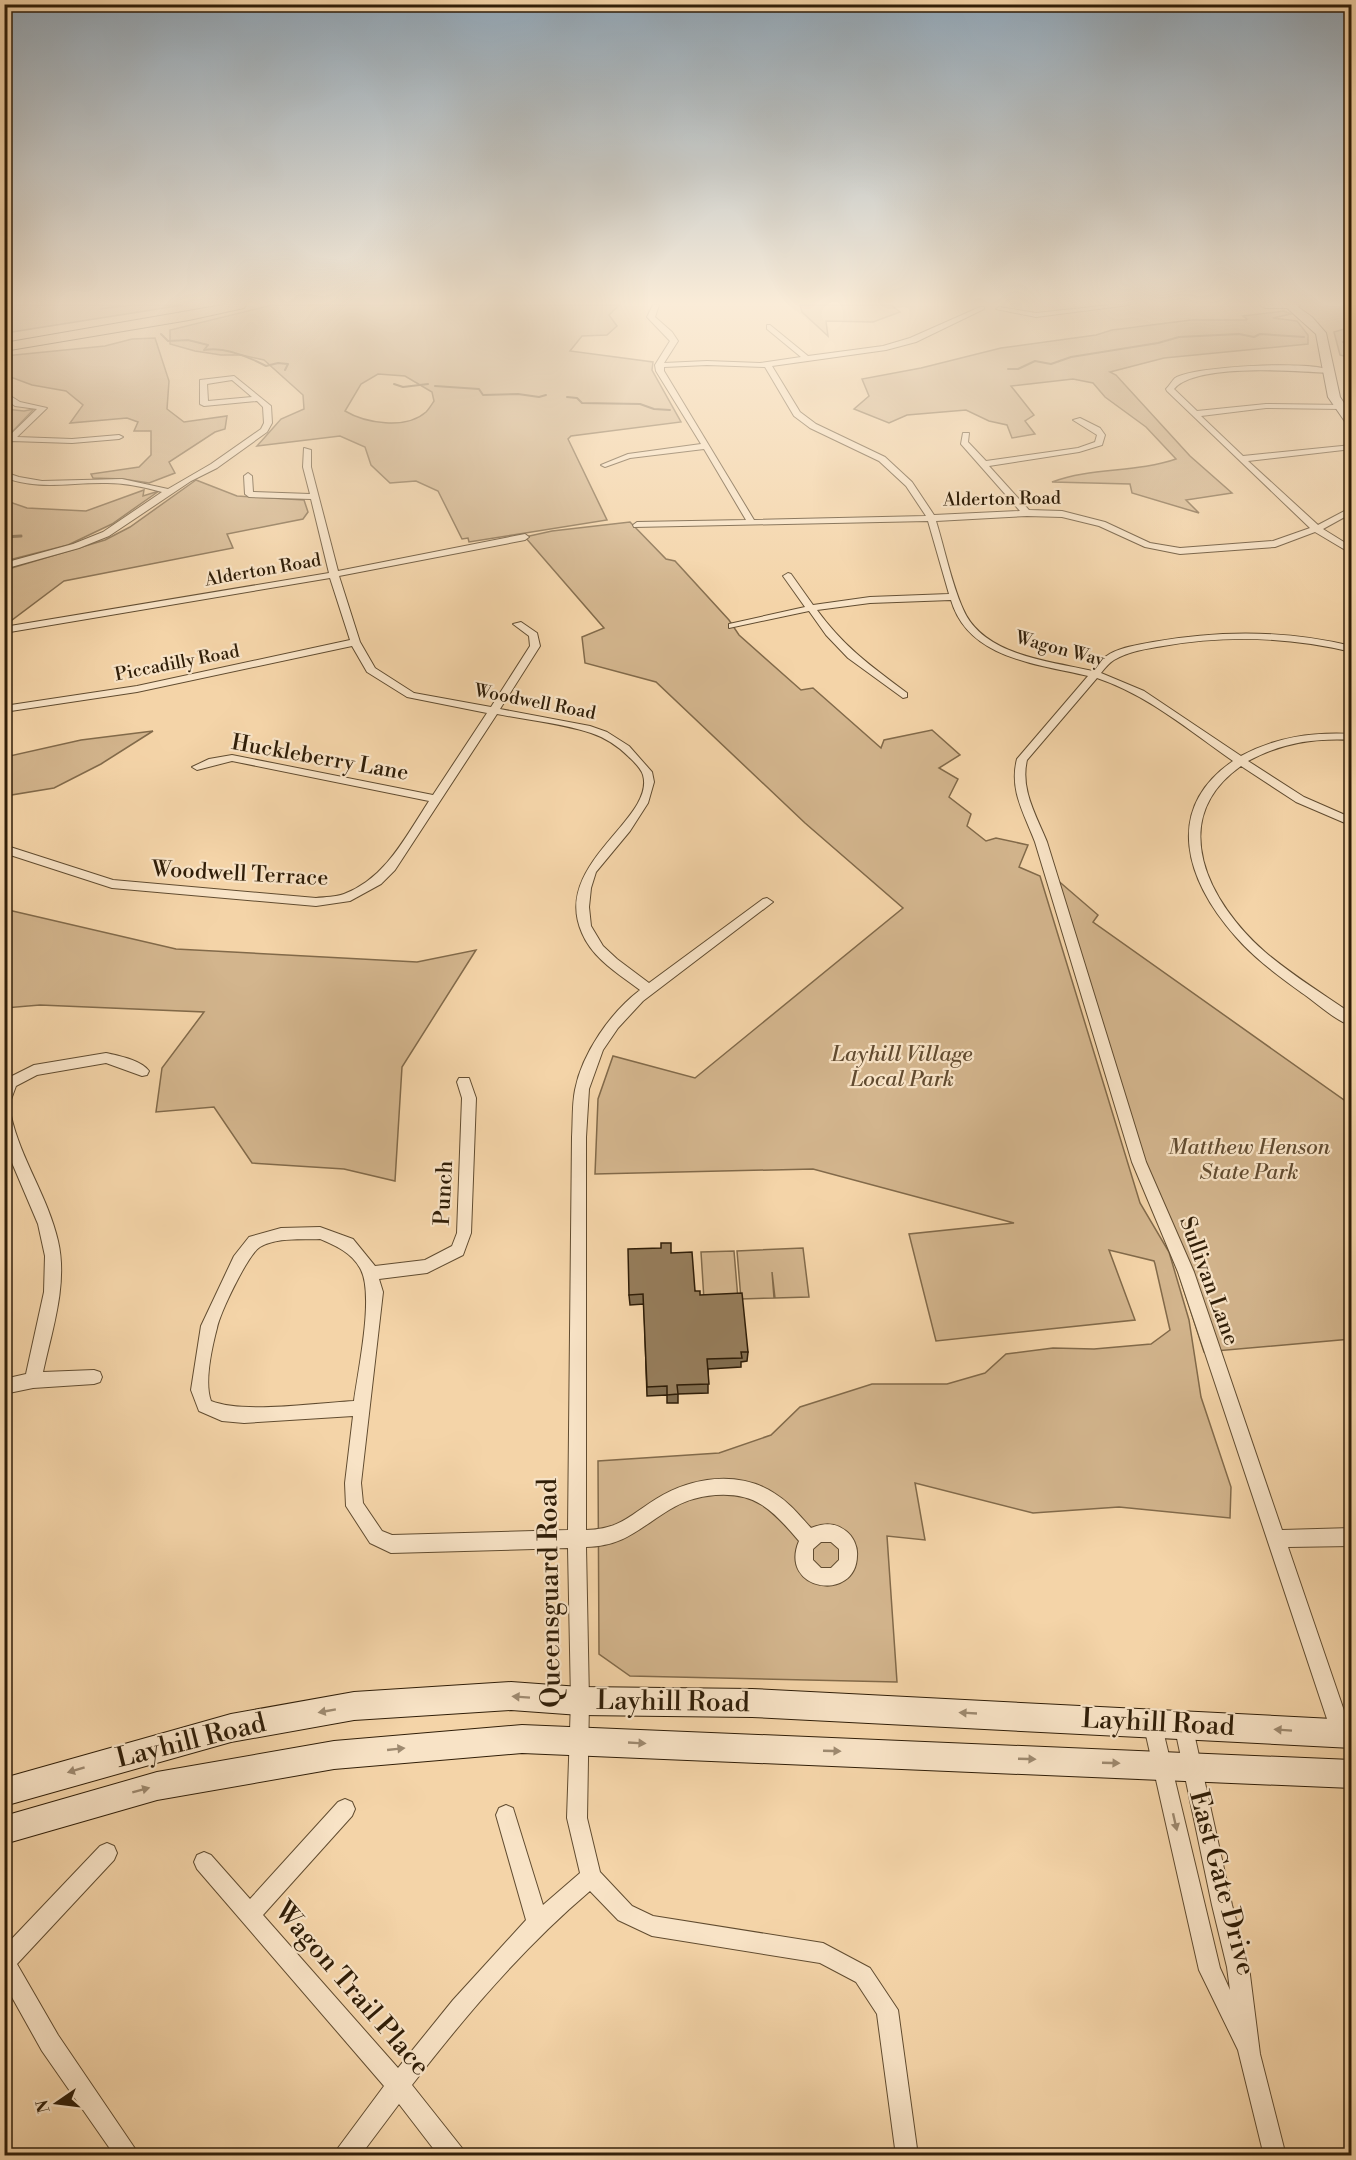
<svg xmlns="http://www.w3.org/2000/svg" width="1356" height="2160" font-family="'Libre Bodoni',serif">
<rect width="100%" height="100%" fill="#f4d4a8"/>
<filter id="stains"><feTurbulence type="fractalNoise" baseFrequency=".00333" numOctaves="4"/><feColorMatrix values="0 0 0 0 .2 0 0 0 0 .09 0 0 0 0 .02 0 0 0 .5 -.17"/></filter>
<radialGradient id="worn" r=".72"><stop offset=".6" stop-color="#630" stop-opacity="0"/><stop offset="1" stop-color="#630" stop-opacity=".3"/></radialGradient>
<g fill="#d3b58d" stroke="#826a4a" stroke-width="1.5" fill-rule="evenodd">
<path d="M5,305h118l-23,4 33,-4h50l-178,28z"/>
<path d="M272,305h347l-10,10 8,11 -10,9 -25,1 -12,15 83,11 -1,8 29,52 -110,14 -3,3 39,81 -138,22 -1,-4 -6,1 -24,-48 -22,-10 -26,2 -19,-18 -6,-18 -25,-11 -83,10 24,-27 23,-10 -1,-14 -39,-35 -23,-5h-20l-26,-4 -25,-7v-14zM378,374l27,2 27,16 2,9c-2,3 -5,8 -8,11 -20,18 -61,11 -81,-1l16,-27z"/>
<path d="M800,305h91l9,7 -27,10 -47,-1 2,15 -26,-24z"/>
<path d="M1284,311l7,3 -18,4 24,3 11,14v9l-144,14 -54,14 6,3 74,81 42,37 -46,7 13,13 -67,-20 -2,-9 -78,-2c39,-15 84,-9 124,-23l-30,-32 -41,-30 -12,-14 -20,-4 -62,7 23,29 -9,6 10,13 -23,4 -5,-13 -18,-4 -23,-11 -59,5 -18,8 -35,-14 15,-13 -7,-17 59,-11 80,-20 95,-13 16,-5 79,-10h55l1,-1 -4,-3z"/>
<path d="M1351,327h1l-1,31 -11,-3 -6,-23z"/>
<path d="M155,338l14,43 -2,28 17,13 43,-6 -2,13 -10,3 -46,30 6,11 -26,10 -26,-4 -30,-1 -2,-4 48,-7 12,-12v-24h-17l4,-9 -11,-4 -57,5 13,-18 -17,-14 -34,-6 -27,-10v-19l100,-10 27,-7z"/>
<path d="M5,409l19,2 10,-2 -21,22 -8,2z"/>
<path d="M196,480l41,16 67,4 4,12 -5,7 -76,15 6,14 -169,33 -56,42 -3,1v-54l100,-30 25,-13z"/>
<path d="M144,490l-1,6 16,-5 -47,33 -44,21 -63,16 -1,-61 23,8 59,3z"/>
<path d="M630,522l36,37 9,2 54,59 10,15 62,55 12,-2 68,60 3,-8 48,-10 28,25 -21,13 19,11 -9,18 22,17 -4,12 19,15 10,-3 32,7 -9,22 21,9 100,327 29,49 20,68 12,77 30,90 -1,31 -111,-11 -86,6 -118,-30 10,57 -38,-4 10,146 -267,-6 -31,-22 -1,-193 121,-8 52,-18 29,-28 72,-23h75l38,-11 21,-19 47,-6 41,1 57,-5 19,-14 -15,-66 -1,-3 -45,-11 26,70 -199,21 -27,-107 105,-11 -201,-54 -218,5 3,-75 15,-43 82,22 208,-170 -98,-85 -149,-141 -71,-19 -3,-26 22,-9 -79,-91 27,-6z"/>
<path d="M153,731l-52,33 -47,24 -49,8v-39l76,-17z"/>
<path d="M1055,878l43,37 -5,7 258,183v234l-147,13 -149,-458z"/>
<path d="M4,909l172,40 241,13 59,-12 -74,117 -7,114 -51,-12 -92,-6 -38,-56 -58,5 6,-44 42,-56 -164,-7 -35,3z"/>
<path d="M803,1248l6,49 -34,1 -3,-26 2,26 -33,1 -4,-48z"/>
<path d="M734,1251l4,48 -34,1 -3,-48z"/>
</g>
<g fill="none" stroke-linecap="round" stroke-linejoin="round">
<g stroke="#7d6648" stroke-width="2">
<path d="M161,334l7,7 20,-1 20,5 -4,5c20,-4 45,7 62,16l12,-3 10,1 -3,6"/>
<path d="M1343,342l9,1"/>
<path d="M1008,369h10l17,-8 16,3 20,-7 87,-14 21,-6 60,-3 15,3 6,-3 44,3"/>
<path d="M394,384l9,3 25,-3"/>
<path d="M435,386l44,3 4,6 35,-1 21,3 7,-2"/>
<path d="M567,397l10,1 5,5 58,1 14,5 16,1"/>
</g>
<path stroke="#7d6648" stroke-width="3" d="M4,537l17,-1"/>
<g stroke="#614c30" stroke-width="2">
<g id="street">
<path d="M653,305h6l-4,12 17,15 6,9 -14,22 43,-2 53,2 41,-6 -34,-28v-4h3l38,31 75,-10 27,-8 70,-31h4v2l-68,33 -30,8 -114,16 28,46 16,12 69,33 27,25 22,33 86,-4 -59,-67 2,-11h6l-1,9 18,19 92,-13 17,-6 2,-7 -24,-15 7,-2 20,10 5,7 -3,10 -23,7 -90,14 40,44 33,1 43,11 45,21 30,5 93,-7 37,-13 -143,-137 -1,-2c3,-3 6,-8 9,-11 19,-12 139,-18 157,-7l-4,2c-32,-2 -133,-10 -154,16l23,22 69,-7 78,1 1,2 -4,2 -75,-1 -65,8 42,40 109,-11v4l-104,12 70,64 34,-18v6l-29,16 29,18v7l-37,-22 -40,15 -95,7 -35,-7 -46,-21 -37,-9 -35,-1 -91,5c9,29 15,61 27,88 20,47 87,52 130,62 3,-5 7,-11 12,-14 14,-10 32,-12 48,-15 67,-12 133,-12 199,4v6c-62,-15 -127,-17 -189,-6 -17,3 -34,5 -49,14 -5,3 -9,8 -13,13l43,18 97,65c35,-19 71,-24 111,-22v6c-38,-2 -71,3 -104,21l56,36 48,21v8l-56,-24 -55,-36c-76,54 -32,137 24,186 27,23 58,42 87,62v12c-18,-6 -35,-23 -50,-33 -23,-17 -47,-34 -66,-56 -49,-55 -74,-127 -3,-176 -43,-30 -85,-66 -136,-83l-70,82c-7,29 9,55 20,82l99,320 48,110 88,258 70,-2v18l-64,1 64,187 -3,7 -7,3 -7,-3 -3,-7 -154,-462 -46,-110 -97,-320c-11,-29 -26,-52 -18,-83l71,-83c-50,-12 -120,-17 -137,-76l-81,3 -53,7c27,37 54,56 90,83v4l-4,1 -55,-40 -22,-23 -17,-24 -80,17v-4l76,-17 -22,-31 5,-3 3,1 22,31 57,-8 79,-3 -21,-73 -294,6 -1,-2 4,-3 109,-2 -42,-71 -74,9 -25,9 -4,-2 27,-11 73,-10 -45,-73 -1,-6 15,-24 -23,-24zM707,365l58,2 29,49 16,12 69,33 27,25 20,30 -172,4 -90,-149v-4z"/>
<path d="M1111,305h18l-93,12 -40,-8 3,-2 37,6z"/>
<path d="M234,376l37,30 1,17 -5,9 -50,36 -26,13 -82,55 -30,12 -75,21v-6l69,-19 30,-12 59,-40c-18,-5 -36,-9 -55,-9 -36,-1 -69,8 -103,-6v-5l15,5 23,4 80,-2 46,10 43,-25 50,-35 3,-6 -1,-16 -6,-6 -53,5 -4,-2v-24zM232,380l20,17 -44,4 -1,-17z"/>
<path d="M4,392l16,10 27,6 -30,29 55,2 47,-4 4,2 -4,2 -47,4 -60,-2 -8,4v-8h4l29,-28 -22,-3 -11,-8z"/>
<path d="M304,448l7,2v17l27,104 187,-37 4,3 -4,3 -186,36 21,66 15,26 39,25 77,14 39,-61 -1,-10 -16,-12 8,-2 16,11 3,13 -40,63 90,17 17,6 22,14 23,26 2,10 -6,21 -18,28 -34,41 -5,16 -2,19 2,19 12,20 14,13 32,24 114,-84 4,-1 6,4 -130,99 -25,27 -15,22 -14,39 -3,48v393c34,-1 43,-14 70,-31 35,-22 82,-29 118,-6 15,9 26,23 37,35 12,-5 24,-6 35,3 7,5 12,16 11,25 -1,47 -79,35 -58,-15 -11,-13 -23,-27 -37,-36 -26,-17 -68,-11 -93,5 -31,19 -45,36 -83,37l3,154 -2,117 13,54 32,34 21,10 170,27 47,25 28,42 20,146h-22l-19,-142 -21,-32 -36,-19 -168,-27 -34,-16 -28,-29c-67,57 -124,124 -178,194l50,63 3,8h-26l-40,-52 -39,52h-25l3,-8 46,-62 -187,-217 -3,-7 3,-7 7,-3 7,3 39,44 88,-97 7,-3 7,3 3,7 -3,7 -89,99 135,153 55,-68 73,-80 -30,-105 3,-7 7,-3 7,3 30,97 37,-32 -13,-55 4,-117 -3,-153 -177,5 -21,-10 -24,-37 -1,-23 8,-67 -109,7 -22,-2 -23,-10 -8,-21 10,-64 33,-70 15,-19 32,-9 39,-1 33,12 22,27 50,-6 27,-14 5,-13 5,-135 -5,-16 2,-4h10l7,20 -5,135 -8,22 -36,18 -48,6 4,13 -22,191 2,20 19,28 10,4 176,-5 4,-393c1,-15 0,-32 3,-47 7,-37 36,-78 65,-100 -21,-16 -47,-31 -58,-57 -31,-69 74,-114 61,-158 -2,-7 -9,-13 -14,-18 -11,-11 -23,-19 -38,-24 -30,-10 -64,-13 -94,-19l-102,156 -14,14 -31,17 -34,5 -204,-18 -108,-35v-8l109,35 203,18c9,-1 20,-1 28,-4 42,-16 62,-58 85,-93l-197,-40 -35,9 -5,-3 17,-8 23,-4 201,40 54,-82 -80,-16 -40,-25 -15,-26 -215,46 -133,20v-6l133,-20 213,-46 -20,-62 -326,55v-6l325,-54 -18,-74 -62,-2 -4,-3 -1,-18 4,-3 4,3 1,16 57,2 -7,-27zM320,1239c16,7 31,13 40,29 15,25 -2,102 -6,133 -37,2 -110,13 -143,0 -7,-18 1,-54 6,-73 3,-15 31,-74 43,-81 17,-10 41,-7 60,-8zM821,1542h10l8,7v11l-8,8h-10l-8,-8v-11z"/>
<path d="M106,1053c13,3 35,7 43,18l-2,4 -5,1 -36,-13 -69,12 -21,11 -7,19 -5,1 2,-27 28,-14z"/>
<path d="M4,1111l5,1 2,4c10,44 37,81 47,125 10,43 -6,89 -15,131l51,-2 6,2 2,5 -2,5 -6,2 -61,4 -29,6v-15l22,-5 18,-82 1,-36 -7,-32 -34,-80z"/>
<path d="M1152,1713l7,2 2,7 59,246 10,22 -3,-23 -15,-62 -38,-181 2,-7 7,-2 7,2 2,7 40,181 17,62 11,87 26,102h-22l-26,-106 -39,-80 -56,-248 2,-7z"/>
<path d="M107,1843l7,3 3,7 -3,7 -97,104 41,71 82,121h-25l-73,-105 -38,-68v-36l96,-101z"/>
</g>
</g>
<g stroke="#301e08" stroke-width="2">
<g id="secondary">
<path d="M1260,305h40l-2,2 14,10 14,16 14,64 12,18v12l-4,-1 -20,-29 -12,-63 -29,-26h-22z"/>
<path d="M511,1682l69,5 172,2 600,31v28l-600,-31 -172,-2 -69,-5 -157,10 -123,22 -227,64v-28l227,-64 123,-22z"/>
<path d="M522,1725l830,35v28l-830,-35 -188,16 -177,31 -153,44v-28l153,-44 177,-31z"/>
</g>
</g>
<g stroke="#301e08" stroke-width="2">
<path id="highway" d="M223,305h23l-2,3 -55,12 -185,31v-8z"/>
</g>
<use href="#street" fill="#f8e3c6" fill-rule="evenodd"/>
<use href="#secondary" fill="#f8e3c6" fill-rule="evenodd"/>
<use href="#highway" fill="#f4d4a8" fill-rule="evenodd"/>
</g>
<path fill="#816c4e" stroke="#301e08" stroke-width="1.5" d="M671,1253l24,38 5,4 48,57 -1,9 -6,1v5l-33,2v24l-30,1v9h-11v-8l-20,1 -3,-92 -14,1 -1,-10z"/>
<path fill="#967d5b" stroke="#301e08" stroke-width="1.5" d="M661,1243h10v10l21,-1 3,39h5v4l42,-2 6,59h-7l1,6 -35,1 2,25 -32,1 1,9 -11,1v-9l-20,1 -4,-93 -14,1 -1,-46 33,-1z"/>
<defs><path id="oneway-solid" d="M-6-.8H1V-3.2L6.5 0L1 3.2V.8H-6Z" transform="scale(1.5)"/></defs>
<g fill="#9e8a70">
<use href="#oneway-solid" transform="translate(521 1697) rotate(-176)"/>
<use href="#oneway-solid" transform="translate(327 1711) rotate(170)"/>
<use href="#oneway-solid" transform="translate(968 1713) rotate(-177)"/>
<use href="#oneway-solid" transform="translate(1283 1730) rotate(-176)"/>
<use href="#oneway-solid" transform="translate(637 1743) rotate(3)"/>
<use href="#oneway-solid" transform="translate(396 1749) rotate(-6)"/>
<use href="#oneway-solid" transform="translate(832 1751) rotate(2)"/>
<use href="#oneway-solid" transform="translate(1027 1759) rotate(2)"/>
<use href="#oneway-solid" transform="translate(1111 1763) rotate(2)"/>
<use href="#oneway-solid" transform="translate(76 1770) rotate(163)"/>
<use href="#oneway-solid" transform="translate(141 1790) rotate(-15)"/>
<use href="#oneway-solid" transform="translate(1175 1822) rotate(77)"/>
</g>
<linearGradient id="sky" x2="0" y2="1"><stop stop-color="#92a8b9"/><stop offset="0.5" stop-color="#faecd8"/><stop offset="1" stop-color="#faecd8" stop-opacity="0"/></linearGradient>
<rect width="1356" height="607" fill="url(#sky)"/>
<g text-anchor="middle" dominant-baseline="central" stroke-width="4.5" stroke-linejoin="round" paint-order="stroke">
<g font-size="18" fill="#301e08" stroke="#f8e3c6">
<text transform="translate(1002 499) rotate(-1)">Alderton Road</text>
<text transform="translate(263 570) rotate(-10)">Alderton Road</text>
<text transform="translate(1060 649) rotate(15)">Wagon Way</text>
<text transform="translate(177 663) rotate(-11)">Piccadilly Road</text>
<text transform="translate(535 702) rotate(11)">Woodwell Road</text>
</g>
<g font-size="22" fill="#301e08" stroke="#f8e3c6">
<text transform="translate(320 758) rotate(10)">Huckleberry Lane</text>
<text transform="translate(240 874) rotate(3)">Woodwell Terrace</text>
<text transform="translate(444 1193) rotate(-87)">Punch</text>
<text transform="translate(1209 1281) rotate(70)">Sullivan Lane</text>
</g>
<g font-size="22" font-style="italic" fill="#614b30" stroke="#f8e3c6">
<text x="902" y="1054">Layhill Village<tspan x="902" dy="25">Local Park</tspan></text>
<text x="1249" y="1147">Matthew Henson<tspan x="1249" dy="25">State Park</tspan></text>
</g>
<g font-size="27" fill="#301e08" stroke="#f8e3c6">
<text transform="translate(550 1593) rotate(-91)">Queensguard Road</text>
<text transform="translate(673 1702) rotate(1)">Layhill Road</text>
<text transform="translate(1158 1723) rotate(3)">Layhill Road</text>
<text transform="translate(191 1741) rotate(-14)">Layhill Road</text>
<text transform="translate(1222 1883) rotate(75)">East Gate Drive</text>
<text transform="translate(352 1989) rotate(49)">Wagon Trail Place</text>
</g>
</g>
<rect width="1356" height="2160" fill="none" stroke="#f4d4a8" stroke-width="24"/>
<rect x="6" y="6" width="1344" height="2148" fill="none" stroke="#301e08" stroke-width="3"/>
<rect x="12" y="12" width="1332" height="2136" fill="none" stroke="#301e08" stroke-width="1.5"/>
<g transform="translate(57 2103) rotate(256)" stroke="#f8e3c6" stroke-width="4.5" paint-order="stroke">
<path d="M0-4.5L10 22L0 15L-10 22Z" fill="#301e08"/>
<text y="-9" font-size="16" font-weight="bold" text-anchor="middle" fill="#301e08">N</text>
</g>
<rect width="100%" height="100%" filter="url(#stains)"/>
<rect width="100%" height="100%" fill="url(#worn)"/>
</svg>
